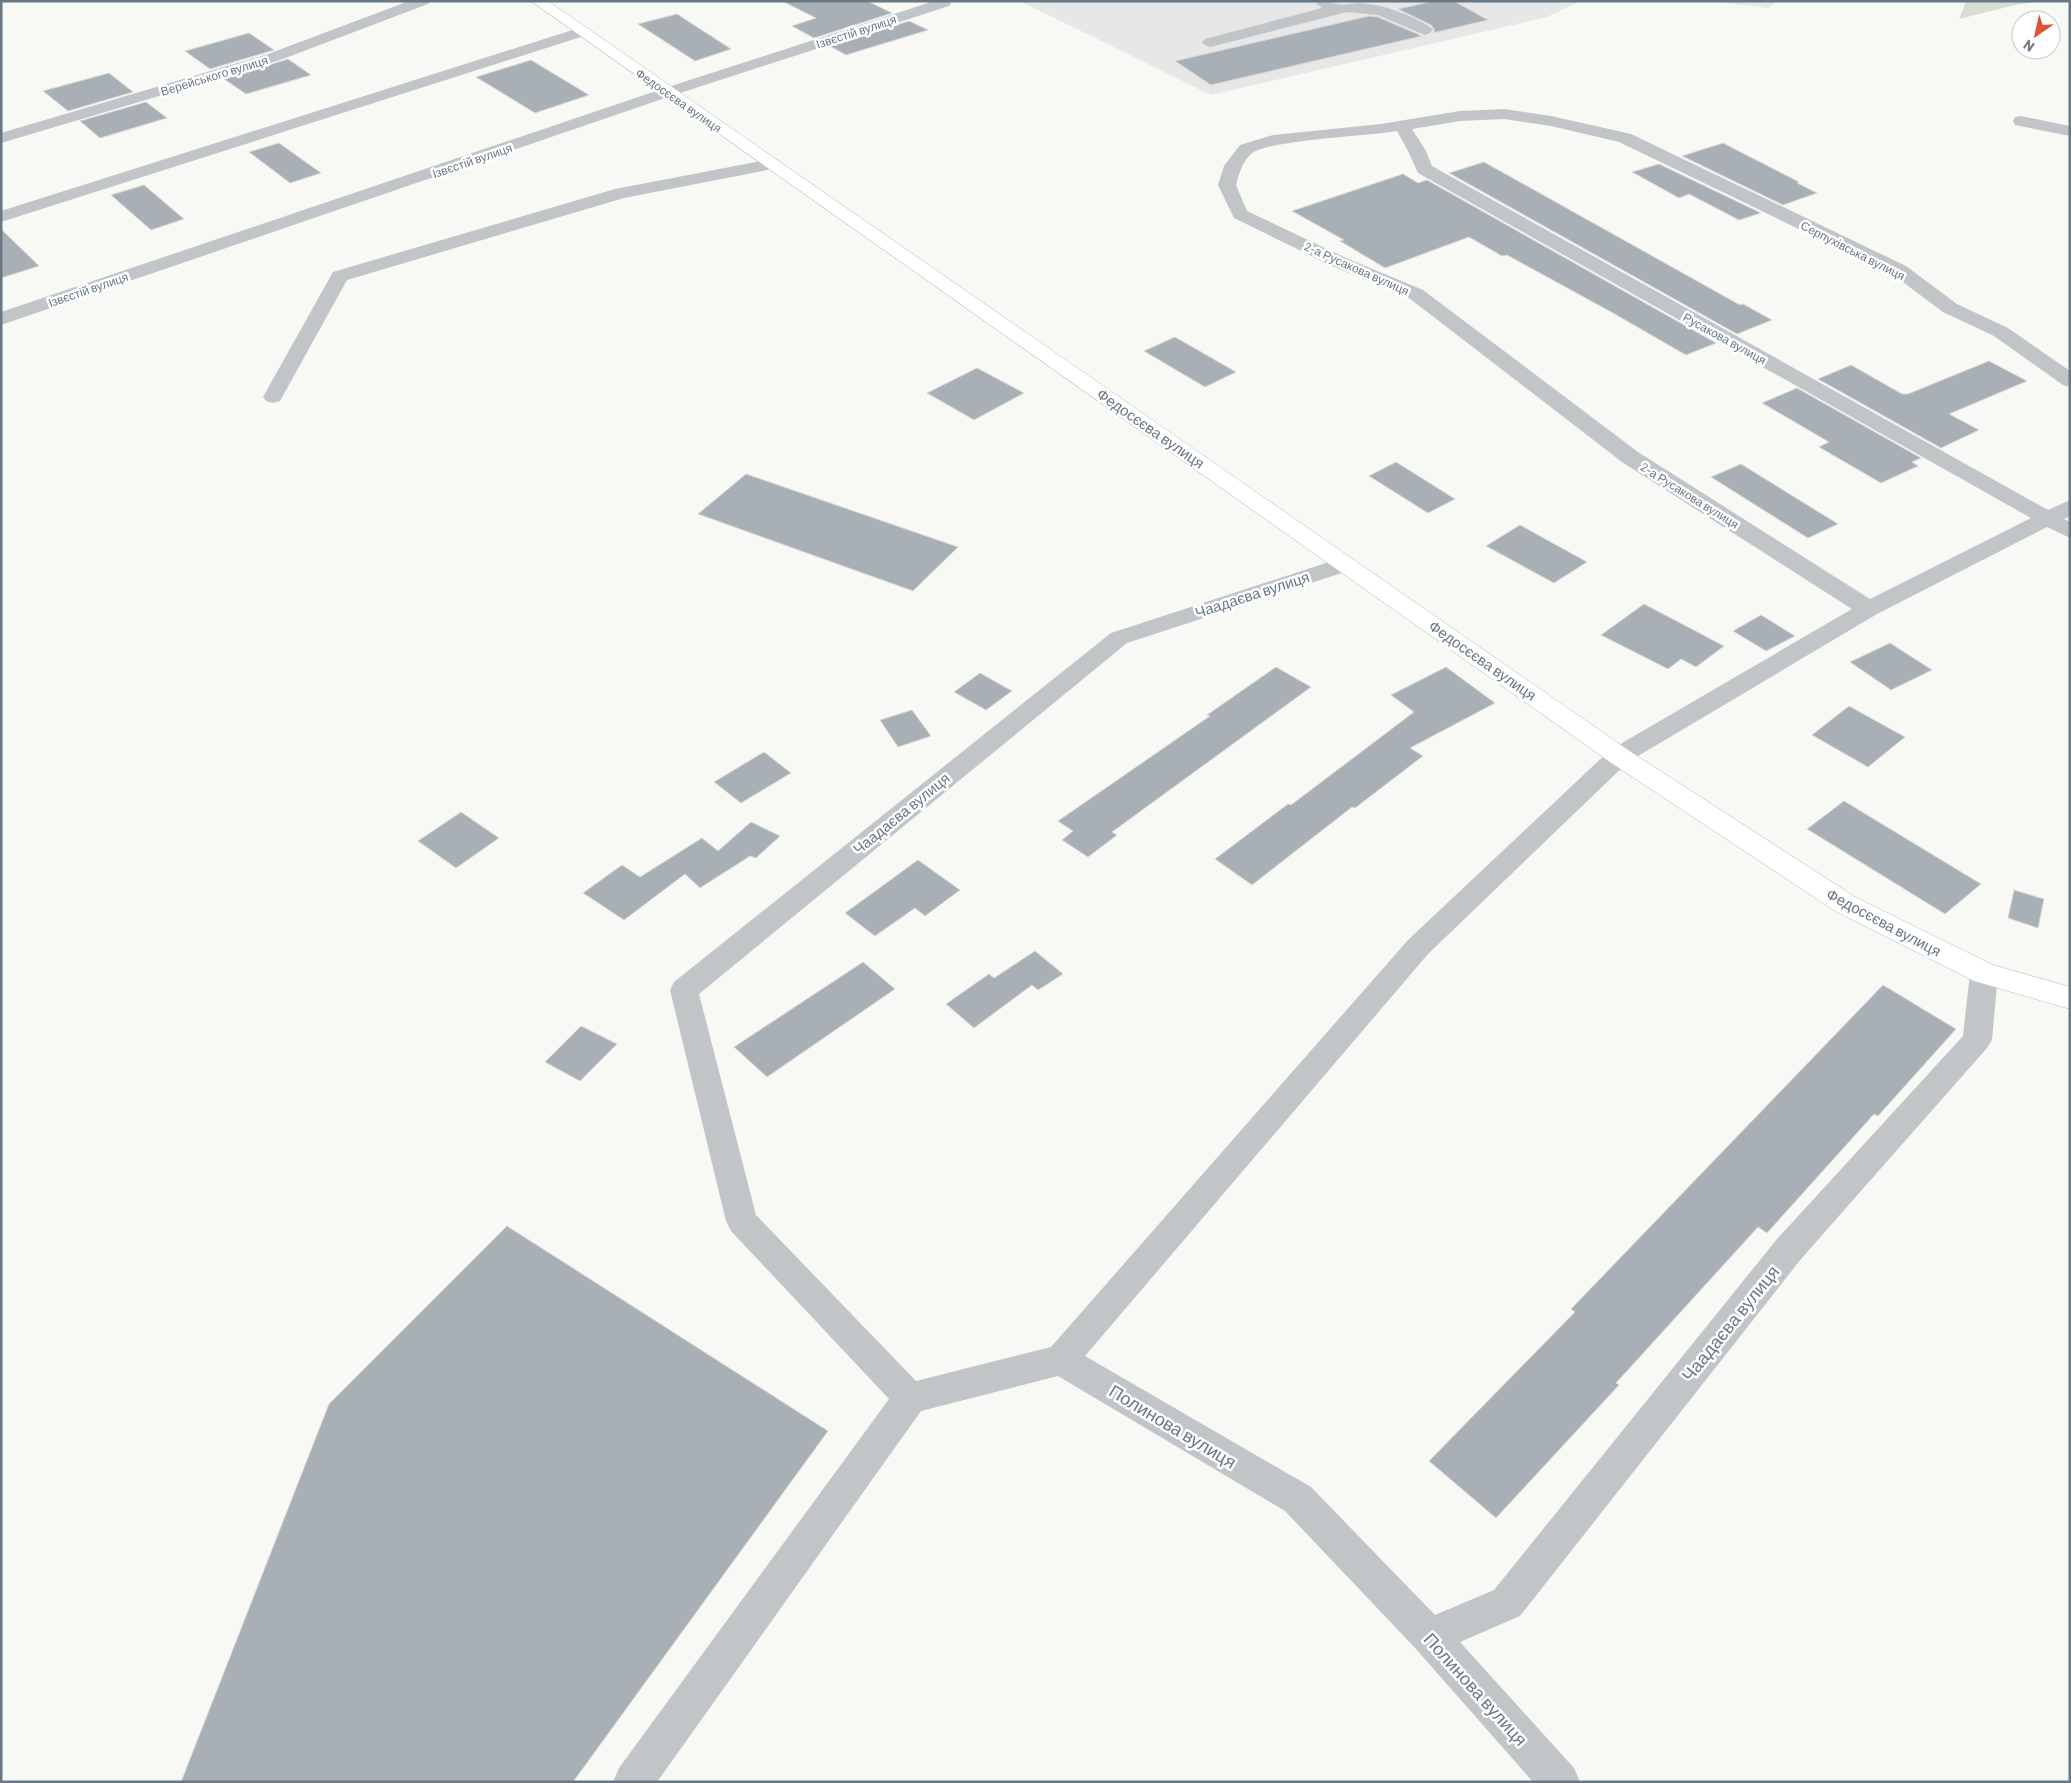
<svg xmlns="http://www.w3.org/2000/svg" width="2071" height="1783" font-family="Barlow,sans-serif">
<rect width="100%" height="100%" fill="#f8f8f5"/>
<g fill="#e6e7e6">
<path d="M1020,1h560l-33,16 -336,78z"/>
<path d="M1712,1h65l-9,7z"/>
</g>
<path fill="#d8ddd4" d="M1966,1h75l-26,4 -56,14z"/>
<g fill="#a8b0b6" stroke="#d9d9d7">
<path d="M782,1h85l25,12 -78,25 -22,-12 24,-8z"/>
<path d="M1434,1h20l34,19 -55,13 2,-3 -4,-5 -33,-16z"/>
<path d="M677,14l54,35 -36,12 -57,-37z"/>
<path d="M1369,16l9,1 44,19 -211,49 -36,-24z"/>
<path d="M909,21l19,9 -82,25 -16,-9z"/>
<path d="M249,33l25,17 -64,19 -25,-18z"/>
<path d="M288,59l23,16 -65,19 -22,-15z"/>
<path d="M531,60l58,35 -54,18 -59,-36z"/>
<path d="M109,73l24,19 -65,19 -25,-20z"/>
<path d="M146,102l21,16 -67,20 -20,-17z"/>
<path d="M279,143l42,30 -31,10 -41,-31z"/>
<path d="M1723,143l76,39 -2,1 20,10 -34,12 -101,-49z"/>
<path d="M1484,162l256,143 3,-1 29,16 -35,14 -288,-161z"/>
<path d="M1659,164l102,49 -22,7 -50,-26 -10,4 -47,-26z"/>
<path d="M1403,174l15,9 9,-3 289,163 -30,12 -73,-42 -106,-58 -5,1 -33,-19 -84,31 -45,-27 4,-1 -52,-29z"/>
<path d="M144,185l40,34 -33,11 -40,-35z"/>
<path d="M1,229l38,37 -38,12z"/>
<path d="M1175,337l61,35 -31,15 -61,-36z"/>
<path d="M1989,361l38,20 -78,33 30,16 -38,18 -123,-69 33,-14 51,29h6z"/>
<path d="M977,368l47,25 -50,27 -47,-27z"/>
<path d="M1797,388l124,70 -9,4 6,4 -37,17 -62,-36 10,-5 -67,-39z"/>
<path d="M1396,462l59,37 -27,14 -59,-37z"/>
<path d="M1741,464l97,60 -30,14 -97,-61z"/>
<path d="M746,474l212,73 -45,44 -215,-77z"/>
<path d="M1520,525l67,37 -33,21 -68,-37z"/>
<path d="M1644,604l80,42 -28,21 -15,-8 -13,10 -67,-34z"/>
<path d="M1761,615l34,21 -29,15 -33,-20z"/>
<path d="M1890,643l42,27 -41,20 -41,-28z"/>
<path d="M1276,667l35,20 -199,145 5,3 -29,22 -26,-17 11,-9 -15,-10 152,-105 -3,-1z"/>
<path d="M1446,667l49,36 -85,45 13,8 -68,52 -3,-1 -100,78 -37,-26 73,-55 3,1 123,-93 -23,-17z"/>
<path d="M980,673l32,18 -26,19 -32,-18z"/>
<path d="M1849,706l56,31 -37,30 -56,-32z"/>
<path d="M912,710l19,26 -33,11 -18,-27z"/>
<path d="M764,752l27,21 -50,30 -27,-21z"/>
<path d="M1844,801l137,83 -36,30 -138,-85z"/>
<path d="M461,812l38,26 -43,30 -38,-27z"/>
<path d="M751,822l29,14 -24,22 -6,-2 -50,32 -15,-14 -61,46 -41,-27 39,-28 18,12 62,-39 16,13z"/>
<path d="M918,860l42,30 -35,26 -10,-8 -40,28 -30,-23z"/>
<path d="M2014,890l30,9 -6,29 -30,-10z"/>
<path d="M1035,951l28,23 -25,16 -6,-5 -58,43 -28,-24 43,-30 5,4z"/>
<path d="M863,962l32,27 -128,88 -33,-30z"/>
<path d="M1883,985l73,44 -78,87 -4,-2 -107,119 -9,-6 -142,156 3,2 -123,133 -67,-57 146,-149 -4,-3z"/>
<path d="M581,1026l36,18 -37,37 -35,-19z"/>
<path d="M507,1226l321,205 -255,351h-392l148,-378z"/>
</g>
<g fill="none" stroke-linecap="round" stroke-linejoin="round">
<g stroke="#b4b9bc" stroke-width="1">
<path id="major" d="M531,1h17l1080,749 227,147 138,68 77,22v22l-96,-28 -139,-70 -225,-149z"/>
</g>
<g fill="#c1c5c8" fill-rule="evenodd">
<path d="M409,1h21l-2,3 -148,56 -279,83v-10l267,-79z"/>
<path d="M934,1h16l1,2 -2,3 -275,89 -673,230v-13l661,-223z"/>
<path d="M1314,1c8,0 15,1 23,3 6,2 16,-1 23,-1 25,2 49,11 70,24l3,3 -3,3 -5,2 -47,-20 -31,-3 -137,35 -5,-2 -3,-3 3,-3 117,-31z"/>
<path d="M582,27l5,2 3,3 -3,3 -586,187v-11z"/>
<path d="M1504,109l47,7 80,18 275,132 51,38 51,24 62,43v16l-7,-2 -69,-49 -51,-24 -51,-38 -273,-132 -68,-16 -47,-7 -44,2 -48,8 14,22 6,15 616,344 22,-10v16l-6,3 6,3v16l-23,-11 -170,87 -249,148 -200,192 -343,402 226,131 124,128 59,-25 283,-351 186,-203 7,-63 4,-8 10,-3 10,3 4,8 -6,67 -5,8 -186,211 -281,357 -60,26 114,126 6,14h-47l-117,-133 -131,-138 -227,-135 -137,35 -264,371h-44l6,-14 270,-369 -158,-168 -5,-10 -56,-231 4,-8 437,-349 227,-74 8,-2 8,2 3,5 -3,5 -227,74 -428,351 57,221 160,166 135,-34 357,-407 202,-190 242,-141 -230,-147 -213,-164 -77,-32 -98,-48 -16,-33 6,-19 16,-21 33,-10 108,-11 79,-13zM1397,131l11,20 10,22 613,345 -161,81 -232,-147 -215,-162 -77,-32 -99,-47 -11,-26c3,-11 6,-23 15,-31 15,-14 119,-18 146,-23z"/>
<path d="M2021,116l49,10v10l-55,-11 -2,-4 2,-4z"/>
<path d="M772,159l6,1 3,4 -3,4 -154,30 -277,82 -67,121 -7,2 -7,-2 -3,-4 70,-125 282,-83z"/>
</g>
<use href="#major" fill="#fff" fill-rule="evenodd"/>
</g>
<g text-anchor="middle" dominant-baseline="central" stroke-width="5" stroke-linejoin="round" paint-order="stroke">
<g font-size="12" fill="#687985" stroke="#fff">
<text transform="translate(856 31) rotate(-18)">Ізвєстій вулиця</text>
<text transform="translate(214 75) rotate(-17)">Верейського вулиця</text>
<text transform="translate(679 100) rotate(35)">Федосєєва вулиця</text>
<text transform="translate(472 160) rotate(-19)">Ізвєстій вулиця</text>
<text transform="translate(1853 250) rotate(27)">Серпухівська вулиця</text>
<text transform="translate(1357 268) rotate(24)">2-а Русакова вулиця</text>
<text transform="translate(88 289) rotate(-19)">Ізвєстій вулиця</text>
<text transform="translate(1725 338) rotate(29)">Русакова вулиця</text>
<text transform="translate(1690 495) rotate(32)">2-а Русакова вулиця</text>
</g>
<g font-size="15" fill="#687985" stroke="#fff">
<text transform="translate(1151 428) rotate(35)">Федосєєва вулиця</text>
<text transform="translate(1252 594) rotate(-18)">Чаадаєва вулиця</text>
<text transform="translate(1483 660) rotate(35)">Федосєєва вулиця</text>
<text transform="translate(901 813) rotate(-39)">Чаадаєва вулиця</text>
<text transform="translate(1884 922) rotate(28)">Федосєєва вулиця</text>
</g>
<g font-size="18" fill="#687985" stroke="#fff">
<text transform="translate(1730 1323) rotate(-51)">Чаадаєва вулиця</text>
<text transform="translate(1173 1426) rotate(31)">Полинова вулиця</text>
<text transform="translate(1476 1689) rotate(48)">Полинова вулиця</text>
</g>
</g>
<rect width="2071" height="1783" fill="none" stroke="#687985" stroke-width="5"/>
<g transform="translate(2036 35) rotate(214)"><circle r="24" fill="#ffffff" stroke="#c3c9ce"/>
<path d="M0-4L9 19L0 12L-9 19Z" fill="#de532f"/>
<text y="-8" font-size="14" font-weight="bold" text-anchor="middle" fill="#687985">N</text>
</g>
</svg>
